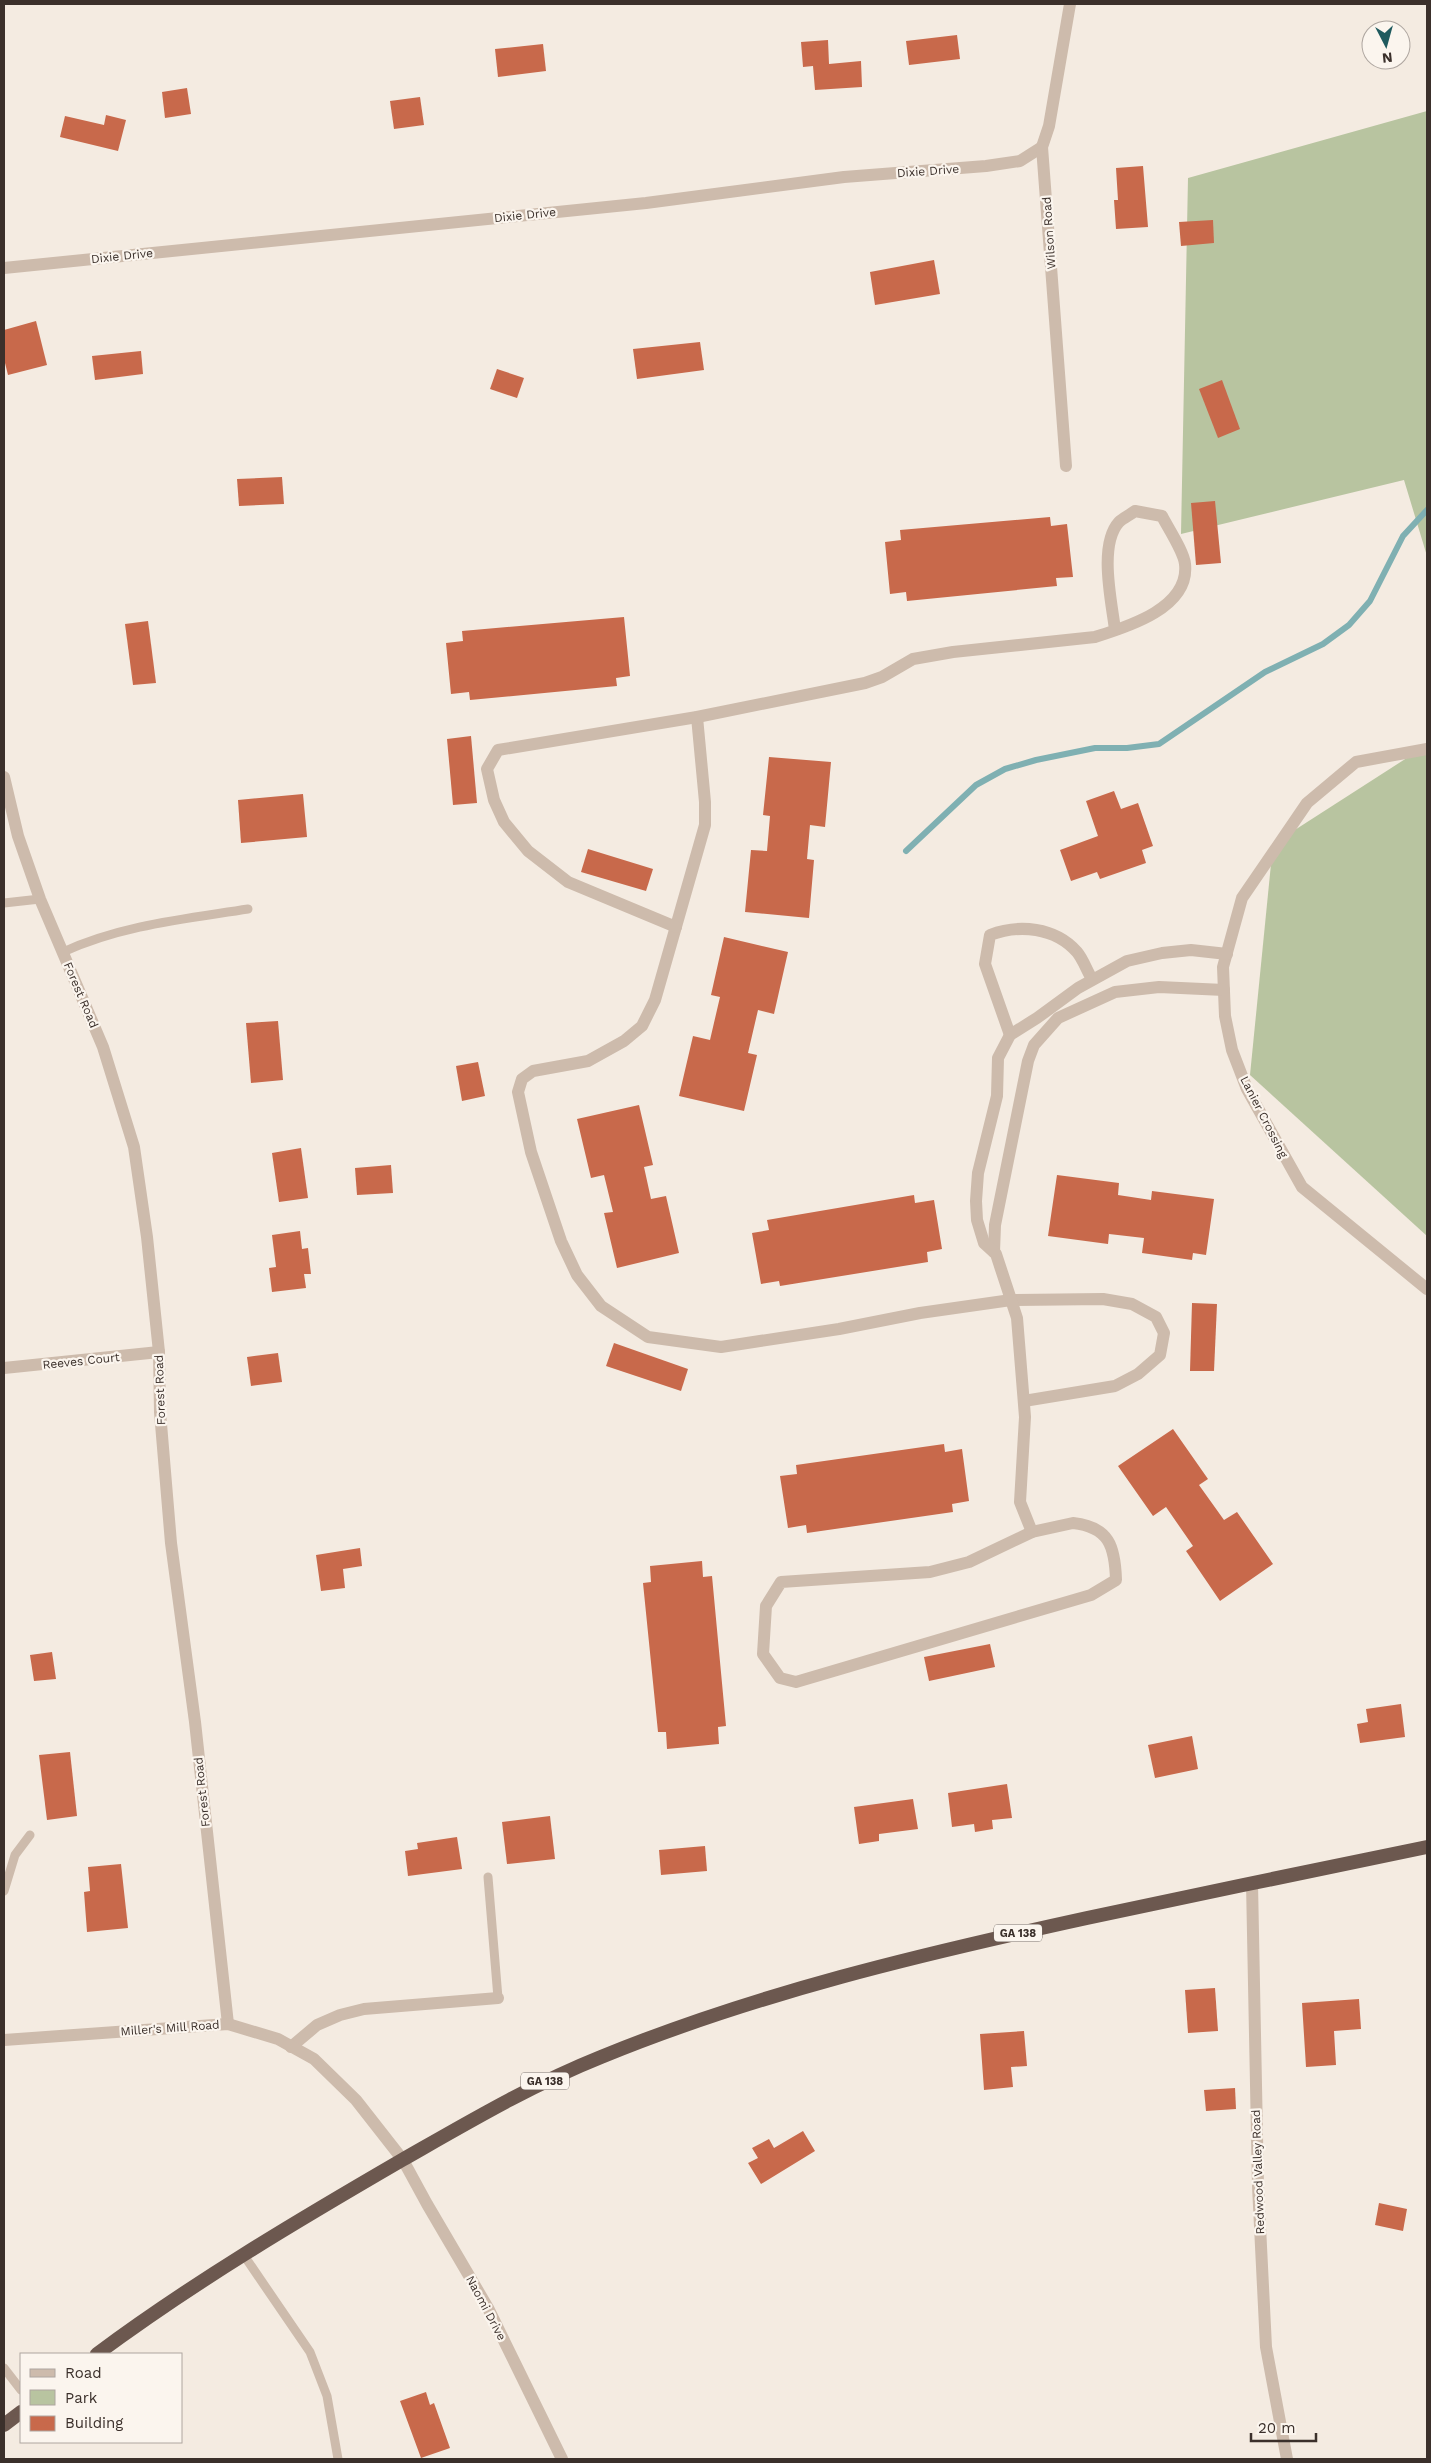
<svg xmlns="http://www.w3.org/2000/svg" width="1431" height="2463" font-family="'Work Sans',sans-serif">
<rect width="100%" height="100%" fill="#f4ebe1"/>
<g fill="#b8c4a0">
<path d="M1427,111v445l-23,-76 -223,54 7,-356z"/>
<path d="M1427,745v491l-177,-161 23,-231z"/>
</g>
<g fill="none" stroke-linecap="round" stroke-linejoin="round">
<path stroke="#7fb0b2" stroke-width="6" d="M906,851l70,-66 29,-16 31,-9 59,-12h32l32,-4 106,-72 58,-28 26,-19 21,-24 33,-65 24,-26"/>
</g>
<g fill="#c8694b">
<path d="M957,35l3,24 -51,6 -3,-24z"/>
<path d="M828,40l1,24 32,-3 1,26 -47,3 -2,-24 -10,1 -2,-25z"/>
<path d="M543,44l3,27 -48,6 -3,-28z"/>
<path d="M187,88l4,26 -26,4 -3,-26z"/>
<path d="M420,97l4,28 -30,4 -4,-28z"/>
<path d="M106,115l20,5 -8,31 -58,-14 5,-21 39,9z"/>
<path d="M1143,166l5,61 -32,2 -2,-29h4l-2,-32z"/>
<path d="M1213,220l1,23 -33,3 -2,-24z"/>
<path d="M934,260l6,34 -65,11 -5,-33z"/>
<path d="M36,321l11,44 -39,10 -4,-16v-29z"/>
<path d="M700,342l4,28 -67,9 -4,-30z"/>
<path d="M141,351l2,23 -48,6 -3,-24z"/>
<path d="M497,369l27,9 -7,20 -27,-9z"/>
<path d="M1222,380l18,49 -22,9 -19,-49z"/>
<path d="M282,477l2,27 -45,2 -2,-27z"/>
<path d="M1215,501l6,62 -25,2 -5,-62z"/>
<path d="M1050,517l1,9 16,-2 6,53 -17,1 1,8 -150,15 -1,-9 -16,2 -5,-52 16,-2 -1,-10z"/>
<path d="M624,617l6,59 -14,2 1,8 -147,14 -1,-8 -18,2 -5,-51 17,-2 -1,-10z"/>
<path d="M148,621l8,62 -23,2 -8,-61z"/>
<path d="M471,736l6,67 -24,2 -6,-66z"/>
<path d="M769,757l62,5 -6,65 -15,-2 -3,34 7,1 -5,58 -64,-6 6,-62 16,1 3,-35 -7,-1z"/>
<path d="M1114,791l7,18 17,-6 15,43 -11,4 4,13 -46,16 -3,-7 -26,9 -11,-31 38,-14 -12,-35z"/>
<path d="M303,794l4,43 -66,6 -3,-43z"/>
<path d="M588,849l65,20 -7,22 -65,-19z"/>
<path d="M724,937l64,15 -14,62 -16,-4 -10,43 9,2 -13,56 -65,-15 14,-60 17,4 10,-43 -9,-2z"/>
<path d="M278,1021l5,59 -32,3 -5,-60z"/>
<path d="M478,1062l7,34 -23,5 -6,-35z"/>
<path d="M639,1105l14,60 -9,2 7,32 15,-3 13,57 -62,15 -13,-55 9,-1 -9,-37 -13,3 -14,-59z"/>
<path d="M301,1148l7,50 -29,4 -7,-49z"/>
<path d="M391,1165l2,28 -36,2 -2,-27z"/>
<path d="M1057,1175l62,8 -1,12 33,5 1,-9 62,8 -8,56 -13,-2 -1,7 -50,-7 2,-15 -35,-4 -1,10 -60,-8z"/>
<path d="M914,1195l1,8 19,-3 8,49 -15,3 1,10 -148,24 -1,-5 -18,3 -9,-51 17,-3 -2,-10z"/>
<path d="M300,1231l2,18 6,-1 3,26h-7l2,14 -34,4 -3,-24 7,-1 -4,-32z"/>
<path d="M1192,1303l25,1 -3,67h-24z"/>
<path d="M614,1343l74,26 -7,22 -75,-25z"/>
<path d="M278,1353l4,29 -31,4 -4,-29z"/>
<path d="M1173,1429l35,50 -9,6 25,35 13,-8 36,52 -53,37 -34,-50 7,-5 -27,-39 -13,9 -35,-50z"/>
<path d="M944,1444l1,8 17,-3 7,52 -17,3 1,8 -146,21 -1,-8 -18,3 -8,-52 17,-2 -1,-9z"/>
<path d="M360,1548l2,18 -19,3 2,19 -24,3 -5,-36z"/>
<path d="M702,1561l1,16 9,-1 14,150 -8,1 1,17 -52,5 -1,-17h-8l-15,-149 8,-1 -1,-16z"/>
<path d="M990,1644l5,23 -66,14 -5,-24z"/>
<path d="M52,1652l4,27 -22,2 -4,-26z"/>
<path d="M1401,1704l4,33 -45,6 -3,-19 11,-2 -2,-13z"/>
<path d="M1192,1736l6,33 -43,9 -7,-33z"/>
<path d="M70,1752l7,64 -30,4 -8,-65z"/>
<path d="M1007,1784l5,34 -20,2 1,9 -18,3 -1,-8 -22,3 -4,-34z"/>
<path d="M913,1799l5,30 -39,5v7l-20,3 -5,-37z"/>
<path d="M550,1816l5,43 -48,5 -5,-42z"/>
<path d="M457,1837l5,32 -54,7 -3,-25 13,-2 -1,-6z"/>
<path d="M705,1846l2,25 -46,4 -2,-25z"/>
<path d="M121,1864l7,64 -41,4 -3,-40 6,-1 -2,-24z"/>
<path d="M1215,1988l3,43 -30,2 -3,-43z"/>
<path d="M1359,1999l2,30 -27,2 2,34 -30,2 -4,-64z"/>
<path d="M1024,2031l3,35 -16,1 2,20 -29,3 -4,-56z"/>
<path d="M1235,2088l1,21 -30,2 -2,-21z"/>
<path d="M803,2131l12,20 -54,33 -13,-21 10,-5 -6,-10 17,-9 5,9z"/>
<path d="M1379,2203l28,6 -4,22 -28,-6z"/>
<path d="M426,2392l4,13 4,-2 16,45 -29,10 -21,-57z"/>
</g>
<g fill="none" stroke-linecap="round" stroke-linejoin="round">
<g stroke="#cdbbac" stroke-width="9">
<path d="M4,903l36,-4"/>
<path d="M63,952c59,-27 122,-33 185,-43"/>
<path d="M488,1877l10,121"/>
<path d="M4,1891l11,-36 15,-20"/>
<path d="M243,2254l67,98 17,44 11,63"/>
<path d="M4,2368l17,22"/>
</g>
<g stroke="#cdbbac" stroke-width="12">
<path d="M4,268l642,-65 198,-26 142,-11 34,-5 22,-14"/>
<path d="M1066,466l-24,-319 7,-21 21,-122"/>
<path d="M697,717l8,85v23l-50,175 -13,26 -18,15 -36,20 -55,10 -11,8 -4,13 13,60 30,89 16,34 24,31 47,31 73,10 118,-18 81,-16 91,-13 92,-1 29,5 24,13 8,16 -4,22 -22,19 -23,12 -91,15"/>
<path d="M1427,749l-71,13 -49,41 -65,95 -19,69 2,49 7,34 15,39 55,98 125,102"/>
<path d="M4,777l14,59 22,63 63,148 31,100 13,90 12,115 1,60 11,131 24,179 33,302"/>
<path d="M676,927l-108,-45 -40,-31 -24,-29 -10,-22 -7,-31 11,-19 199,-33 168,-34 17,-6 31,-18 40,-7 142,-15c32,-10 95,-29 90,-73 -1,-12 -17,-36 -23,-48l-27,-5c-5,4 -12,7 -16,11 -21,23 -7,81 -4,108"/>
<path d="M1010,1035l-25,-71 5,-29c29,-11 65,-8 87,17 6,7 10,19 15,27"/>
<path d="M994,1252l1,-27 33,-164 6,-16 24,-27 57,-26 44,-5 65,3"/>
<path d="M4,1368l155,-16"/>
<path d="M1073,1523c36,4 42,23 43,57l-25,15 -295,87 -16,-4 -17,-24 3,-48 15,-24 149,-10 39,-10 63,-30z"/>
<path d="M1032,1532l-12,-30 5,-85 -8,-99 -21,-64 -12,-11 -7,-23 -1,-19 2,-28 19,-77 1,-38 12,-23 27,-17 41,-30 49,-27 35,-8 29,-3 36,4"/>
<path d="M1252,1883l6,303 8,161 21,112"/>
<path d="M291,2047l26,-22 23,-10 24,-6 134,-11"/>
<path d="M403,2160l24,44 61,104 74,151"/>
</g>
<path stroke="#cdbbac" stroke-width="12" d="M4,2040l224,-16 50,15 36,20 42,41 47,60"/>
<g stroke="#6c584f" stroke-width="14">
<path d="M97,2354c97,-72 200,-133 305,-194 65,-37 129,-75 199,-103 156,-64 321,-103 486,-139 113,-24 227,-48 340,-71"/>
<path d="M4,2425l17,-13"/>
</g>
</g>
<g text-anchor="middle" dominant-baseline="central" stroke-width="4.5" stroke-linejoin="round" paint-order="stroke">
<g fill="#fbf5ee" stroke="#756b66" stroke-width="1">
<rect x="994" y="1924.5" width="48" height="17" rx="4"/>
<rect x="521" y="2072.5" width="48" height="17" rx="4"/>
</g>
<g font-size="11" font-weight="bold" fill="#3b302b">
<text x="1018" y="1933">GA 138</text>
<text x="545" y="2081">GA 138</text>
</g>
<g font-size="12" fill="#3b302b" stroke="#fbf5ee">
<text transform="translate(928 171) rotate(-4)">Dixie Drive</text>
<text transform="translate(525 215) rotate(-6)">Dixie Drive</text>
<text transform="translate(1049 233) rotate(-94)">Wilson Road</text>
<text transform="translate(122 256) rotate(-6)">Dixie Drive</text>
<text transform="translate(81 995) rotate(67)">Forest Road</text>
<text transform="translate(1264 1117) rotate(63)">Lanier Crossing</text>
<text transform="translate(81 1361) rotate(-6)">Reeves Court</text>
<text transform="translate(160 1390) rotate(-92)">Forest Road</text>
<text transform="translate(202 1792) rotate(-96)">Forest Road</text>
<text transform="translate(170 2028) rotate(-4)">Miller's Mill Road</text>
<text transform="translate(1258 2172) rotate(-92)">Redwood Valley Road</text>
<text transform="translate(486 2308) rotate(62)">Naomi Drive</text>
</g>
</g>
<rect width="1431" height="2463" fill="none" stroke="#3b302b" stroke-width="10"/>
<rect x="20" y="2353" width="162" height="90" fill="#fbf5ee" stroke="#aea6a0"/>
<rect x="30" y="2369" width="25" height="8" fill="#cdbbac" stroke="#aea6a0"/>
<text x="65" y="2378" font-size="15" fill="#3b302b">Road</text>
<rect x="30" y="2390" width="25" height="15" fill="#b8c4a0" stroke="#aea6a0"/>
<text x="65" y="2403" font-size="15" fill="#3b302b">Park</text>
<rect x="30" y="2416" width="25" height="15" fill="#c8694b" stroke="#aea6a0"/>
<text x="65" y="2428" font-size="15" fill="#3b302b">Building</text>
<g transform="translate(1386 45) rotate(174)"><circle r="24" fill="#fbf5ee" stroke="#aea6a0"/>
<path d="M0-4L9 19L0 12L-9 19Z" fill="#1f5a5e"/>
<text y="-8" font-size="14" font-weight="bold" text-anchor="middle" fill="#3b302b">N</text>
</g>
<path d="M1251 2433v8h65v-8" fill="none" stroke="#3b302b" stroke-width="2.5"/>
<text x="1258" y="2433" font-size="15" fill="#3b302b" stroke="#fbf5ee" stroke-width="4" paint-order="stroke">20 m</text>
</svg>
